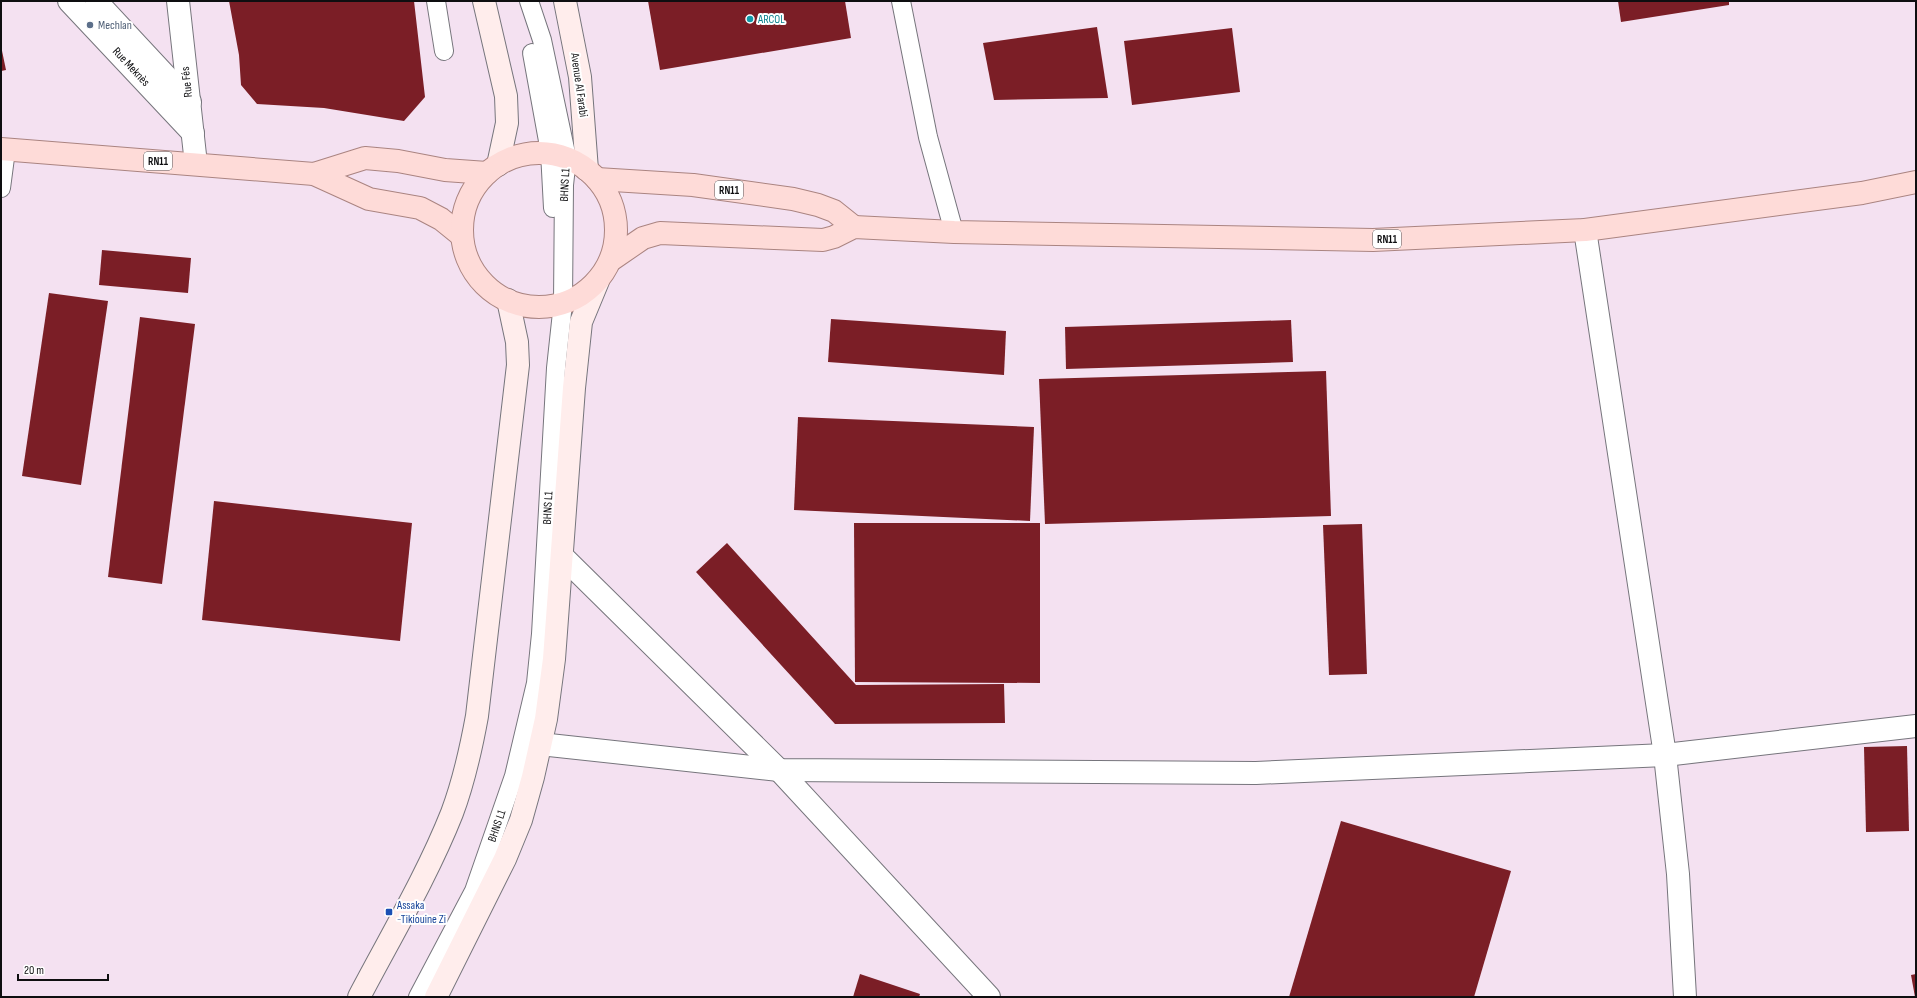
<svg xmlns="http://www.w3.org/2000/svg" width="1917" height="998" font-family="'Sofia Sans Condensed',sans-serif">
<rect width="100%" height="100%" fill="#f1f0f9"/>
<rect fill="#f4e1f1" x="1" y="1" width="1915" height="996"/>
<g fill="#7b1e26">
<path d="M229,1h185l11,96 -21,24 -80,-13 -67,-4 -16,-19 -2,-30z"/>
<path d="M648,1h197l6,37 -191,32z"/>
<path d="M1618,1h111v4l-108,17z"/>
<path d="M1097,27l11,71 -114,2 -11,-57z"/>
<path d="M1232,28l8,64 -108,13 -8,-64z"/>
<path d="M1,46l5,24 -5,1z"/>
<path d="M102,250l89,8 -3,35 -89,-8z"/>
<path d="M49,293l59,8 -27,184 -59,-9z"/>
<path d="M140,317l55,7 -33,260 -54,-7z"/>
<path d="M831,319l175,12 -2,44 -176,-13z"/>
<path d="M1291,320l2,42 -227,7 -1,-42z"/>
<path d="M1326,371l5,145 -286,8 -6,-145z"/>
<path d="M798,417l236,10 -4,94 -236,-11z"/>
<path d="M214,501l198,22 -12,118 -198,-21z"/>
<path d="M854,523h186v160l-185,-1z"/>
<path d="M1362,524l5,150 -38,1 -6,-150z"/>
<path d="M727,543l129,142 148,-1 1,39 -170,1 -139,-152z"/>
<path d="M1907,746l2,85 -43,1 -2,-85z"/>
<path d="M1341,821l170,50 -37,126h-185z"/>
<path d="M860,974l60,20 -1,3h-66z"/>
<path d="M1916,974v23h-1l-4,-22z"/>
</g>
<g fill="none" stroke-linecap="round" stroke-linejoin="round">
<g stroke="#76757c" stroke-width="20">
<g id="lane">
<path d="M436,1l8,50"/>
<path d="M901,1l27,136 26,95"/>
<path d="M532,53l18,99 3,56"/>
<path d="M1,188l5,-38"/>
<path d="M418,997l56,-106 40,-115 22,-93 5,-49 15,-266 7,-65 1,-118 3,-27 -25,-118 -13,-39"/>
</g>
</g>
<g stroke="#76757c" stroke-width="24">
<g id="street">
<path d="M69,1l124,132"/>
<path d="M96,1l94,101"/>
<path d="M178,1l18,163"/>
<path d="M1585,230l80,525 13,119 7,123"/>
<path d="M561,555l218,215 210,227"/>
<path d="M540,744l239,26 477,3 409,-18 251,-29"/>
</g>
</g>
<g stroke="#76757c" stroke-width="24">
<g id="secondary">
<path d="M484,1l22,95 1,27 -9,42"/>
<path d="M565,1l15,76 7,93"/>
<path d="M359,997c32,-61 68,-121 93,-184 12,-32 19,-64 25,-97l41,-351 -1,-23 -9,-42"/>
<path d="M436,997l69,-138 16,-39 12,-43 13,-58 8,-60 20,-271 7,-66 17,-41"/>
</g>
</g>
<g stroke="#aa8481" stroke-width="24">
<g id="primary">
<path d="M1,149l313,25 55,25 51,9 21,11 21,17"/>
<circle cx="539" cy="230" r="77"/>
<path d="M314,174l51,-16 33,3 47,9 42,3"/>
<path d="M597,179l96,6 100,14 25,6 16,6 20,16"/>
<path d="M611,260l32,-22 17,-5 163,7 11,-3 20,-10 100,5 419,8 212,-10 277,-37 54,-11"/>
</g>
</g>
<use href="#lane" stroke="#fff" stroke-width="18"/>
<use href="#street" stroke="#fff" stroke-width="22"/>
<use href="#secondary" stroke="#ffedec" stroke-width="22"/>
<use href="#primary" stroke="#fedbd8" stroke-width="22"/>
</g>
<circle fill="#0f9aa8" stroke="#fff" stroke-width="1.5" cx="750" cy="19" r="4"/>
<circle fill="#5c6f8a" stroke="#fff" stroke-width="1.5" cx="90" cy="25" r="4"/>
<rect fill="#1a4fb4" stroke="#fff" stroke-width="1.5" x="385" y="908" width="8" height="8" rx="2"/>
<g text-anchor="middle" dominant-baseline="central" stroke-width="4" stroke-linejoin="round" paint-order="stroke">
<g fill="#fff" stroke="#565658" stroke-width="1">
<rect x="144" y="152" width="28" height="18" rx="3"/>
<rect x="715" y="181" width="28" height="18" rx="3"/>
<rect x="1373" y="230" width="28" height="18" rx="3"/>
</g>
<g font-size="11" font-weight="bold" fill="#0e0e10">
<text x="158" y="161">RN11</text>
<text x="729" y="190">RN11</text>
<text x="1387" y="239">RN11</text>
</g>
<g font-size="12" fill="#0d838f" stroke="#fff" text-anchor="start">
<text x="758" y="19">ARCOL</text>
</g>
<g font-size="12" fill="#4e5e75" stroke="#fff" text-anchor="start">
<text x="98" y="25">Mechlan</text>
</g>
<g font-size="12" fill="#0e0e10" stroke="#fff">
<text transform="translate(131 67) rotate(47)">Rue Meknès</text>
<text transform="translate(187 82) rotate(-96)">Rue Fés</text>
<text transform="translate(579 85) rotate(82)">Avenue Al Farabi</text>
<text transform="translate(565 185) rotate(-87)">BHNS L1</text>
<text transform="translate(548 508) rotate(-87)">BHNS L1</text>
<text transform="translate(497 826) rotate(-71)">BHNS L1</text>
</g>
<g font-size="12" fill="#164399" stroke="#fff" text-anchor="start">
<text x="397" y="905">Assaka<tspan x="397" dy="14">-Tikiouine Zi</tspan></text>
</g>
</g>
<rect width="1917" height="998" fill="none" stroke="#0e0e10" stroke-width="4"/>
<path d="M18 974v6h90v-6" fill="none" stroke="#0e0e10" stroke-width="2"/>
<text x="24" y="974" font-size="12" fill="#0e0e10" stroke="#ffffff" stroke-width="3" paint-order="stroke">20 m</text>
</svg>
